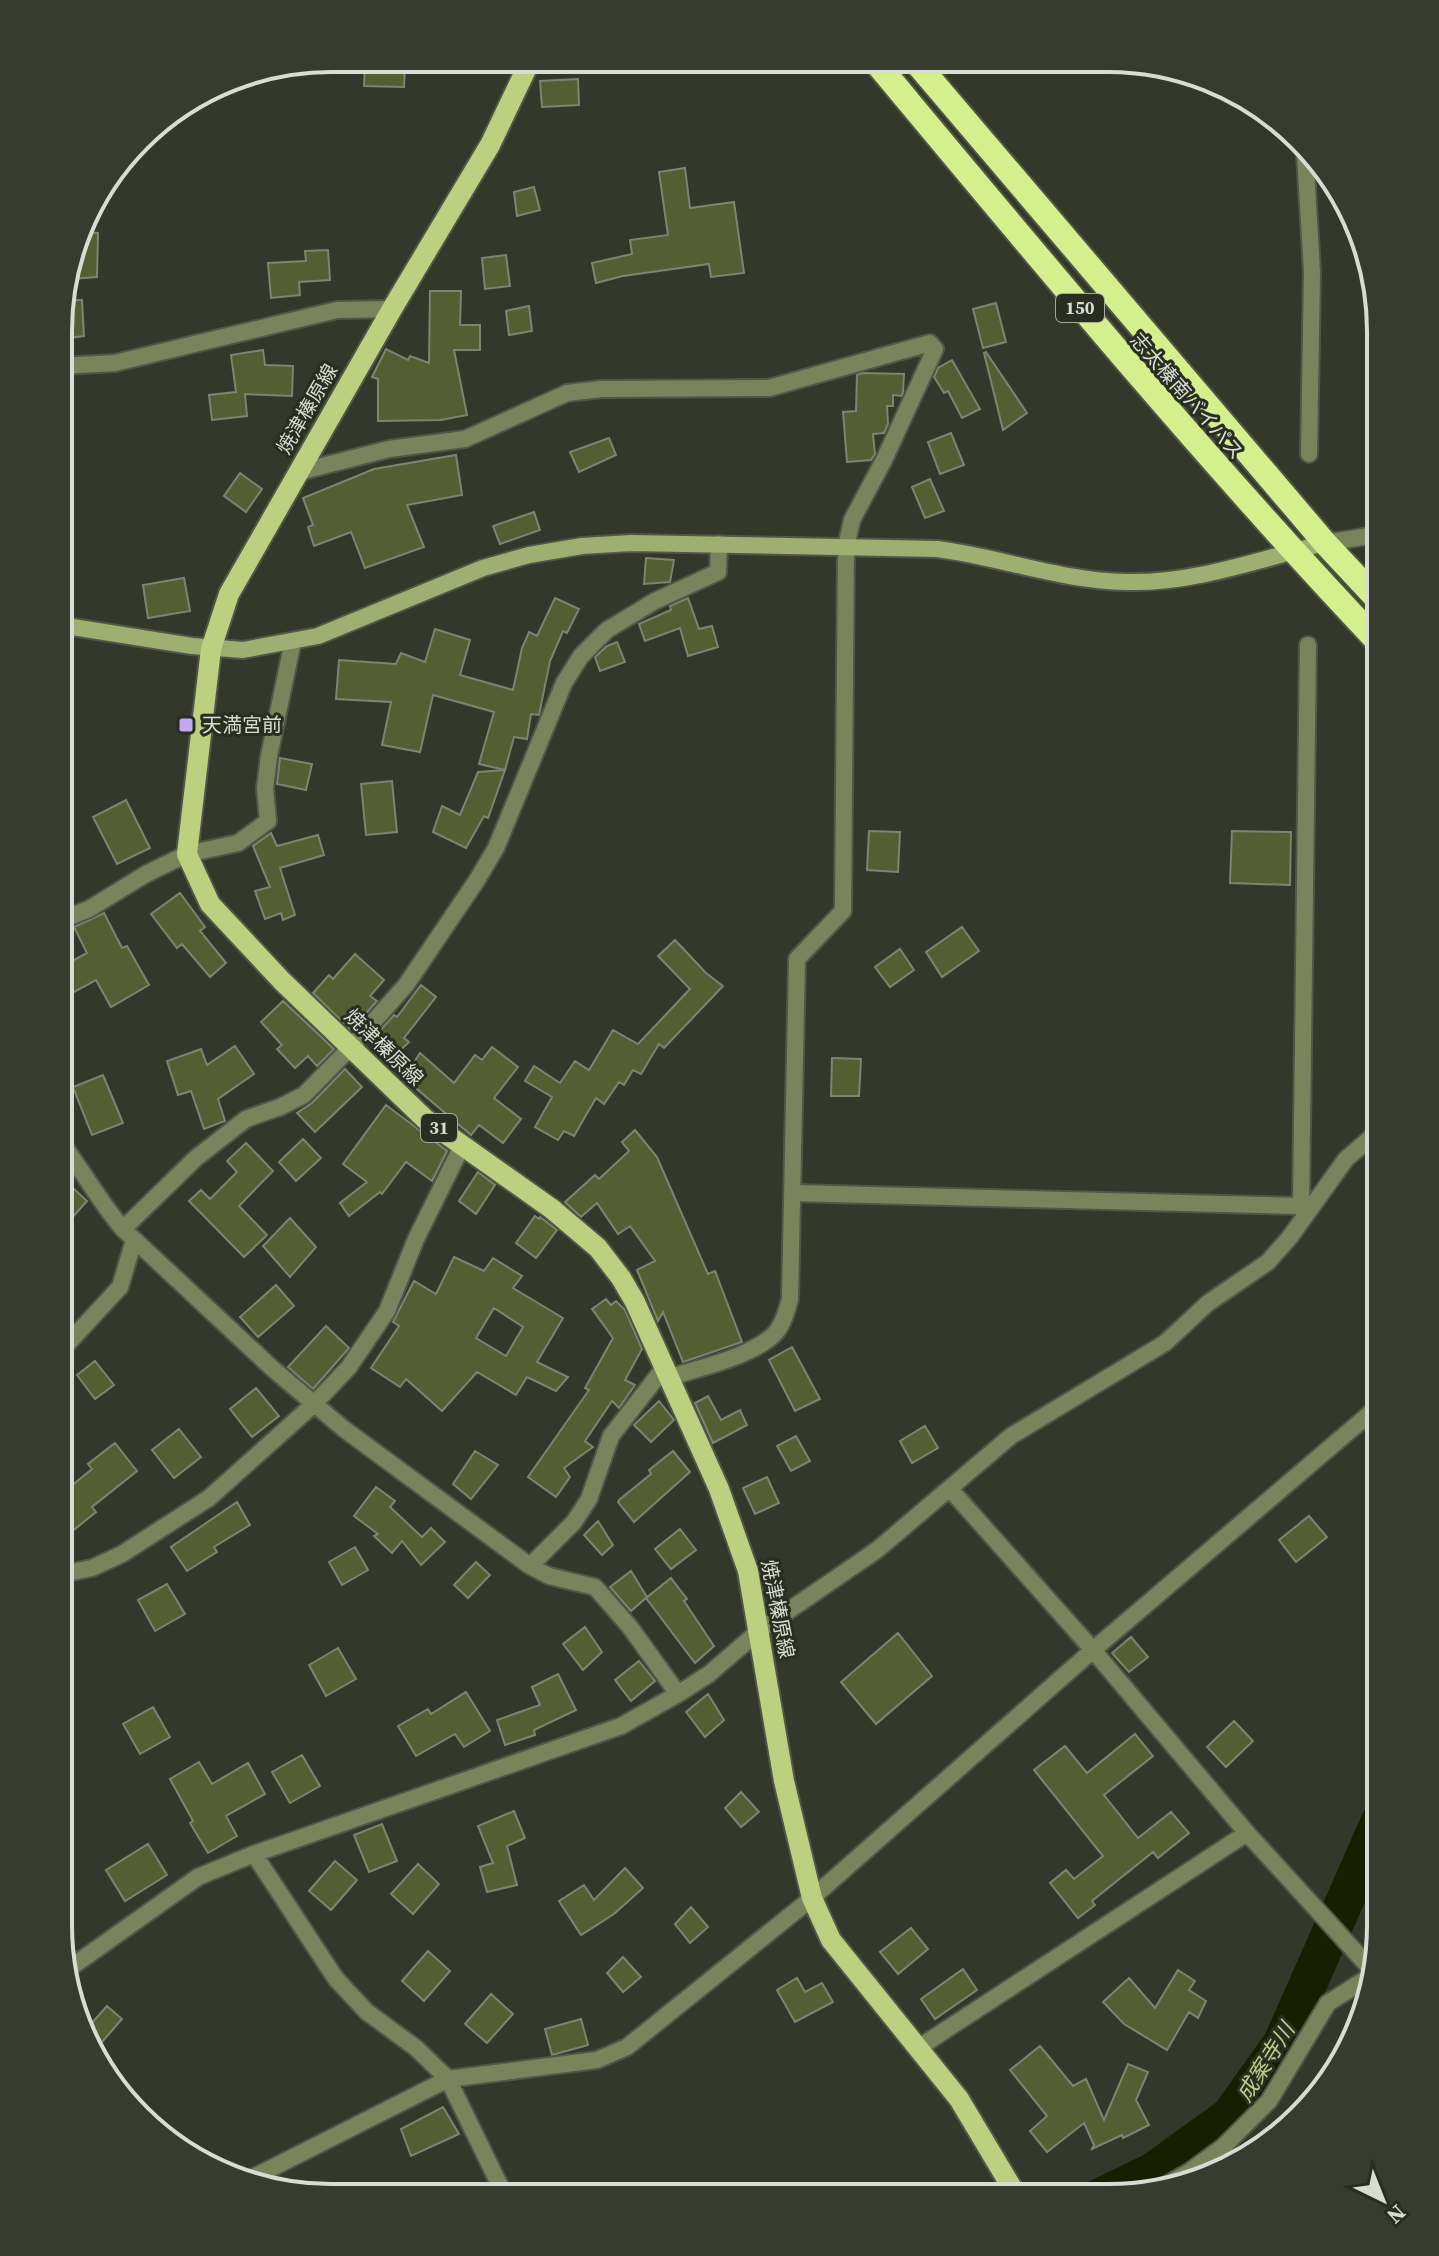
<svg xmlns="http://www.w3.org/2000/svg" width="1439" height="2256" font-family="'Source Serif 4','Noto Sans JP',serif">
<rect width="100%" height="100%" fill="#34382a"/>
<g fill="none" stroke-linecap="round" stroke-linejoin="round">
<path stroke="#181f00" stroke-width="38" d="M1098 2198 1154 2171 1230 2116 1282 2043 1380 1821"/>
</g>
<path fill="#535e33" stroke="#7e8372" stroke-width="2" fill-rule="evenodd" d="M365 63 405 64 404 87 364 86Z
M578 79 579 105 542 107 540 81Z
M685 168 690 208 734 202 744 273 711 277 709 264 623 276 596 283 592 263 632 254 630 240 668 235 659 172Z
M534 187 540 210 517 216 514 192Z
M80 232 98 233 97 277 73 279 74 250Z
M328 250 330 280 299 282 300 295 271 298 268 263 306 261 305 251Z
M506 255 510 286 485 289 482 258Z
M430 291H461L460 325H480V350H454L467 415 441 420 378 421V379L372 377 386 349 408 360 410 356 429 363Z
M60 300H82L84 336 60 339Z
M996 303 1006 342 983 348 973 309Z
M529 306 532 331 509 335 506 311Z
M263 350 265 365 293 366 292 396 245 394 247 416 212 420 209 395 236 392 231 355Z
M986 352 1027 413 1003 430 984 353Z
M952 360 980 409 962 418 948 391 944 393 934 377 938 368Z
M862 373 904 374 903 392 902 396 893 395V406H887L888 424 884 433 873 434 875 454 871 460 847 462 843 412 856 411 857 375Z
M951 433 964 465 940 474 928 442Z
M609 438 616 455 579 472 570 452Z
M456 455 462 495 407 505 424 547 365 568 351 532 314 546 308 527 313 525 303 498 374 469Z
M240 473 262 489 246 512 224 496Z
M930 479 944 511 925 518 912 487Z
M534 512 540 530 500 544 493 526Z
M646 558 674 560 670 582 644 584Z
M184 578 190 611 148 618 143 585Z
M555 598 579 609 567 633 563 631 550 661 539 715 531 714 527 739 514 737 505 770 479 764 494 712 433 695 420 752 382 745 391 702 336 699 339 660 396 664 401 653 425 662 435 629 470 640 460 675 513 690 522 648 529 632 537 636Z
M688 598 699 629 712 626 718 647 688 656 680 628 645 641 639 624 671 610 670 606Z
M617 642 625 662 600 671 595 657 607 646Z
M280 758 312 764 306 790 277 784Z
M505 770 488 818 484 816 466 848 433 832 442 806 460 815 478 772Z
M392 781 397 832 366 835 361 784Z
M126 800 150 848 117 864 93 817Z
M869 831 900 832 898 872 867 870Z
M1232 831 1291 832 1290 885 1230 883Z
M271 833 277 846 318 835 324 855 280 868 295 915 283 920 281 913 265 919 255 891 270 887 253 846Z
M180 893 205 927 200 931 226 963 210 977 182 944 177 948 151 914Z
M104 913 122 948 127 946 149 985 111 1007 96 980 59 1000V968L87 953 74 927Z
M962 927 979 951 942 977 926 952Z
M675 940 706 973 723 986 664 1048 659 1044 641 1074 633 1070 624 1085 619 1082 604 1104 596 1098 574 1136 564 1131 558 1140 535 1127 552 1097 525 1081 534 1066 560 1083 575 1061 589 1070 613 1030 638 1044 690 989 658 956Z
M900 949 914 970 890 987 875 967Z
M355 954 384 980 370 996 377 1001 351 1030 313 993 329 975 333 979Z
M421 985 436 997 404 1038 409 1042 391 1059 370 1042 394 1015 397 1017Z
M283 1001 334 1049 317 1066 308 1056 295 1068 277 1049 282 1045 261 1022Z
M235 1046 254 1074 218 1099 225 1121 204 1129 191 1091 178 1095 167 1061 201 1049 207 1065Z
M492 1047 518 1067 494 1098 521 1119 503 1143 479 1125 471 1135 404 1078 420 1053 454 1083 475 1055 482 1060Z
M832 1058 861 1059 859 1096H831Z
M345 1069 362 1087 315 1132 297 1113 312 1103Z
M103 1075 123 1123 92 1135 73 1087Z
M386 1105 447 1151 432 1181 406 1162 382 1194 380 1192 349 1216 340 1203 367 1182 343 1164Z
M635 1130 657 1157 708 1274 715 1271 742 1342 683 1362 663 1312 658 1321 637 1270 655 1261 630 1226 618 1234 597 1203 581 1217 565 1202 595 1175 599 1179 629 1151 622 1142Z
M303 1139 321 1158 296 1181 279 1162Z
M246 1143 273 1171 239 1206 267 1235 244 1257 189 1201 201 1190 210 1199 237 1172 227 1161Z
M478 1172 495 1185 476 1214 459 1201Z
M59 1175 87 1201 71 1219 59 1207Z
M535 1216 539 1219 540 1217 557 1230 536 1258 516 1243Z
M290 1218 316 1247 290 1277 263 1246Z
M454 1257 484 1271 493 1258 522 1276 513 1288 563 1318 537 1362 568 1377 556 1391 527 1377 516 1395 477 1372 442 1411 406 1379 400 1387 371 1368 399 1326 393 1322 414 1281 436 1294ZM494 1308 523 1327 506 1356 476 1338Z
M276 1285 294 1306 258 1337 240 1317Z
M606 1299 611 1305 616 1301 625 1310 642 1349 625 1380 635 1385 619 1408 612 1401 585 1441 593 1447 564 1468 570 1477 556 1497 528 1477 589 1390 585 1388 613 1338 592 1309Z
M326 1326 349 1348 313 1389 288 1367Z
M792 1347 820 1399 795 1411 769 1360Z
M95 1361 114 1385 95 1399 77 1375Z
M256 1388 279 1416 252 1437 230 1409Z
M708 1396 721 1420 740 1410 747 1425 713 1443 695 1403Z
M659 1401 674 1420 651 1442 634 1425Z
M925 1426 938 1448 912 1463 900 1441Z
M179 1429 201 1457 174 1478 152 1450Z
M796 1436 810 1461 791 1471 777 1446Z
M115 1443 137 1471 92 1507 96 1512 70 1533 59 1519V1496L92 1469 88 1464Z
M475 1451 498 1465 471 1499 453 1484Z
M673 1451 690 1472 634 1522 618 1502 619 1500 651 1474 649 1470Z
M767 1477 779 1503 755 1514 743 1488Z
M376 1487 395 1501 390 1507 422 1537 431 1528 445 1542 421 1565 402 1541 392 1553 374 1536 378 1534 354 1516Z
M237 1502 250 1525 214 1547 217 1552 187 1571 171 1547Z
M1309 1516 1327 1537 1296 1562 1279 1540Z
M598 1521 613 1545 602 1555 584 1535Z
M680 1529 696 1550 671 1569 655 1549Z
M355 1547 368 1570 342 1585 329 1562Z
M476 1562 490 1575 468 1598 454 1585Z
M631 1571 647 1597 631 1611 610 1587Z
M671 1578 687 1599 684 1601 714 1646 695 1663 646 1598Z
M167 1584 185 1614 155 1631 138 1600Z
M585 1627 602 1652 583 1670 563 1644Z
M898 1633 932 1676 876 1724 841 1682Z
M1131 1637 1148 1657 1129 1672 1112 1653Z
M338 1648 356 1679 326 1696 309 1665Z
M639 1661 655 1681 631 1701 615 1680Z
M558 1674 576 1710 534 1730 535 1735 505 1745 497 1720 540 1705 532 1687Z
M466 1692 490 1731 464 1747 455 1734 416 1756 398 1726 428 1709 431 1714Z
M708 1694 724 1720 705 1737 686 1712Z
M153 1707 170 1737 140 1754 123 1724Z
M1234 1721 1253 1741 1226 1767 1207 1747Z
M1135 1734 1153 1756 1104 1795 1138 1838 1171 1812 1189 1833 1158 1858 1153 1852 1092 1901 1095 1905 1078 1918 1050 1883 1066 1870 1074 1879 1103 1856 1034 1770 1065 1746 1087 1773Z
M302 1755 320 1786 290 1803 272 1772Z
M199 1762 212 1784 248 1763 265 1794 226 1816 237 1836 208 1853 190 1823 193 1821 170 1779Z
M741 1792 759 1812 741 1827 725 1808Z
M514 1811 525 1838 507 1846 517 1885 487 1892 480 1867 493 1863 478 1826Z
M382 1824 397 1861 369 1872 354 1835Z
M148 1844 167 1875 125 1901 106 1870Z
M335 1861 357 1880 331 1910 309 1891Z
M418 1864 439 1884 413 1914 391 1894Z
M625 1868 643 1888 614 1914 581 1935 559 1901 584 1885 594 1900Z
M691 1907 708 1927 690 1943 675 1924Z
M911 1928 928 1949 898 1974 880 1952Z
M428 1951 450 1971 424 2001 402 1981Z
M623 1957 641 1977 623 1992 607 1973Z
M963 1969 977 1990 935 2019 921 1999Z
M1178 1970 1195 1981 1189 1990 1206 2001 1198 2018 1189 2012 1167 2050 1124 2024 1103 2002 1129 1978 1155 2008Z
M797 1978 805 1992 822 1983 833 2002 795 2022 777 1990Z
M491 1994 513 2014 487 2043 465 2024Z
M107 2006 122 2019 95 2050 82 2034Z
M581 2019 588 2045 552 2055 545 2029Z
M1040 2046 1073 2086 1086 2079 1104 2120 1128 2064 1148 2072 1136 2100 1149 2125 1123 2138 1122 2135 1092 2149 1094 2145 1084 2123 1047 2152 1030 2131 1047 2116 1010 2070Z
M443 2107 459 2134 411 2156 401 2129Z"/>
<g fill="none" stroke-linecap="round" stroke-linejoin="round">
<defs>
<path id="street" d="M1305 154 1312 272 1309 454
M60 366 115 363 337 310 392 309
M299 472 389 449 465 439 567 393 601 389 769 388 930 343 935 349 884 460 852 520 846 547 843 911 797 959 790 1299C786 1313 782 1329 770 1338 743 1359 701 1367 668 1378
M1325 543 1381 534
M1308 645 1301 1206H1311
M59 921 89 909 146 874 187 854 238 843 268 821 265 788 269 756 293 641
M59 1140C82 1169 99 1201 123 1229L273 1369 344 1429 530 1566 549 1576 595 1587 630 1627 678 1694
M793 1193 1301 1206
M123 1229 196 1158 246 1119 280 1107 304 1095 350 1048 406 985 477 880 496 848 564 683 581 656 607 630 655 601 718 572 719 544
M59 1353 120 1287 134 1240
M950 1489 1093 1650 1247 1833 1371 1969
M530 1566 574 1522 589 1499 611 1436 664 1368
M58 1575 92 1568 122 1554 209 1498 314 1404 349 1367 387 1311 416 1239 463 1144
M254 1854 336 1979 367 2012 416 2048 448 2079 505 2196
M67 1970 198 1877 254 1854 621 1726 678 1694 709 1674 759 1631 877 1550 1011 1436 1165 1343 1208 1303 1268 1262 1290 1237 1346 1159 1381 1129
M918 2048 1247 1833
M252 2178 448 2079 597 2060 627 2047 812 1898 1093 1650 1381 1404
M1163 2187 1189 2172 1223 2147 1269 2101 1328 2003 1369 1977"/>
<path id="secondary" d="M60 625 192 646 243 650 318 636 483 568 529 555 582 546 631 543 937 549C1000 557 1062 581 1126 582 1193 584 1261 559 1325 543"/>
<path id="primary" d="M531 59 490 145 392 309 229 594 211 649 187 854 210 904 282 981 425 1119 552 1209 598 1248 621 1278 635 1302 719 1489 748 1571 784 1781 812 1898 831 1940 959 2099 1018 2198"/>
<path id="highway" d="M874 60C1039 258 1203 457 1381 645
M914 60 1325 543 1381 603"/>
</defs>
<use href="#street" stroke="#525648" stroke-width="20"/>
<use href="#secondary" stroke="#525648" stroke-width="20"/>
<use href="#primary" stroke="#525648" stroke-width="24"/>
<use href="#highway" stroke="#525648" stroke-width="28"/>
<use href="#street" stroke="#79845d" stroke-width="16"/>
<use href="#secondary" stroke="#9faf71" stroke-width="16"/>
<use href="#primary" stroke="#bcd080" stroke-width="20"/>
<use href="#highway" stroke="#d6ef8d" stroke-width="24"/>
</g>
<rect fill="#c3a7f2" stroke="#2a2e20" stroke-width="3" x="178" y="717" width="16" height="16" rx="4"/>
<g text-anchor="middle" stroke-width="6" stroke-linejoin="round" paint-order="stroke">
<g fill="#2a2e20" stroke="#a4a89d" stroke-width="2">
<rect x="1056" y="294" width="48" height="28" rx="6"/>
<rect x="421" y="1114" width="36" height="28" rx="6"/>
</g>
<g font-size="18" font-weight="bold" fill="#d9dcd3">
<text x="1080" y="314">150</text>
<text x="439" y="1134">31</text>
</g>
<g font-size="20" fill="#d9dcd3" stroke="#2a2e20">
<text transform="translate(1187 396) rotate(49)" y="7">志太榛南バイパス</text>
<text transform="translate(307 409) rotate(-60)" y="7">焼津榛原線</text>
<text transform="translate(384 1047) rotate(44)" y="7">焼津榛原線</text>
<text transform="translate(778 1609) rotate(79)" y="7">焼津榛原線</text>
</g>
<g font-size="20" fill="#d9dcd3" stroke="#2a2e20" text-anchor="start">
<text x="202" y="732">天満宮前</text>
</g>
<g font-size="22" font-style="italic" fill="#bbcd86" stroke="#2a2e20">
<text transform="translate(1265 2062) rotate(-58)" y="8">成案寺川</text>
</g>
</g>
<path d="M0 0H1439V2256H0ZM331 72H1108A259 259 0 0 1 1367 331V1925A259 259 0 0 1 1108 2184H331A259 259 0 0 1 72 1925V331A259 259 0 0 1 331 72Z" fill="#383c2e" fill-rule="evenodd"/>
<path fill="none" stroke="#d9dcd3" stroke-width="4" d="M331 72H1108A259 259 0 0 1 1367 331V1925A259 259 0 0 1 1108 2184H331A259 259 0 0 1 72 1925V331A259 259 0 0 1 331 72Z"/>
<g transform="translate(1383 2200) rotate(137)" stroke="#2a2e20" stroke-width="6" paint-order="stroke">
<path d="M0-6L14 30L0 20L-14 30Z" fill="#d9dcd3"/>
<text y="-12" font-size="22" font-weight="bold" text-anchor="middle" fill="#d9dcd3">N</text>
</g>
</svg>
